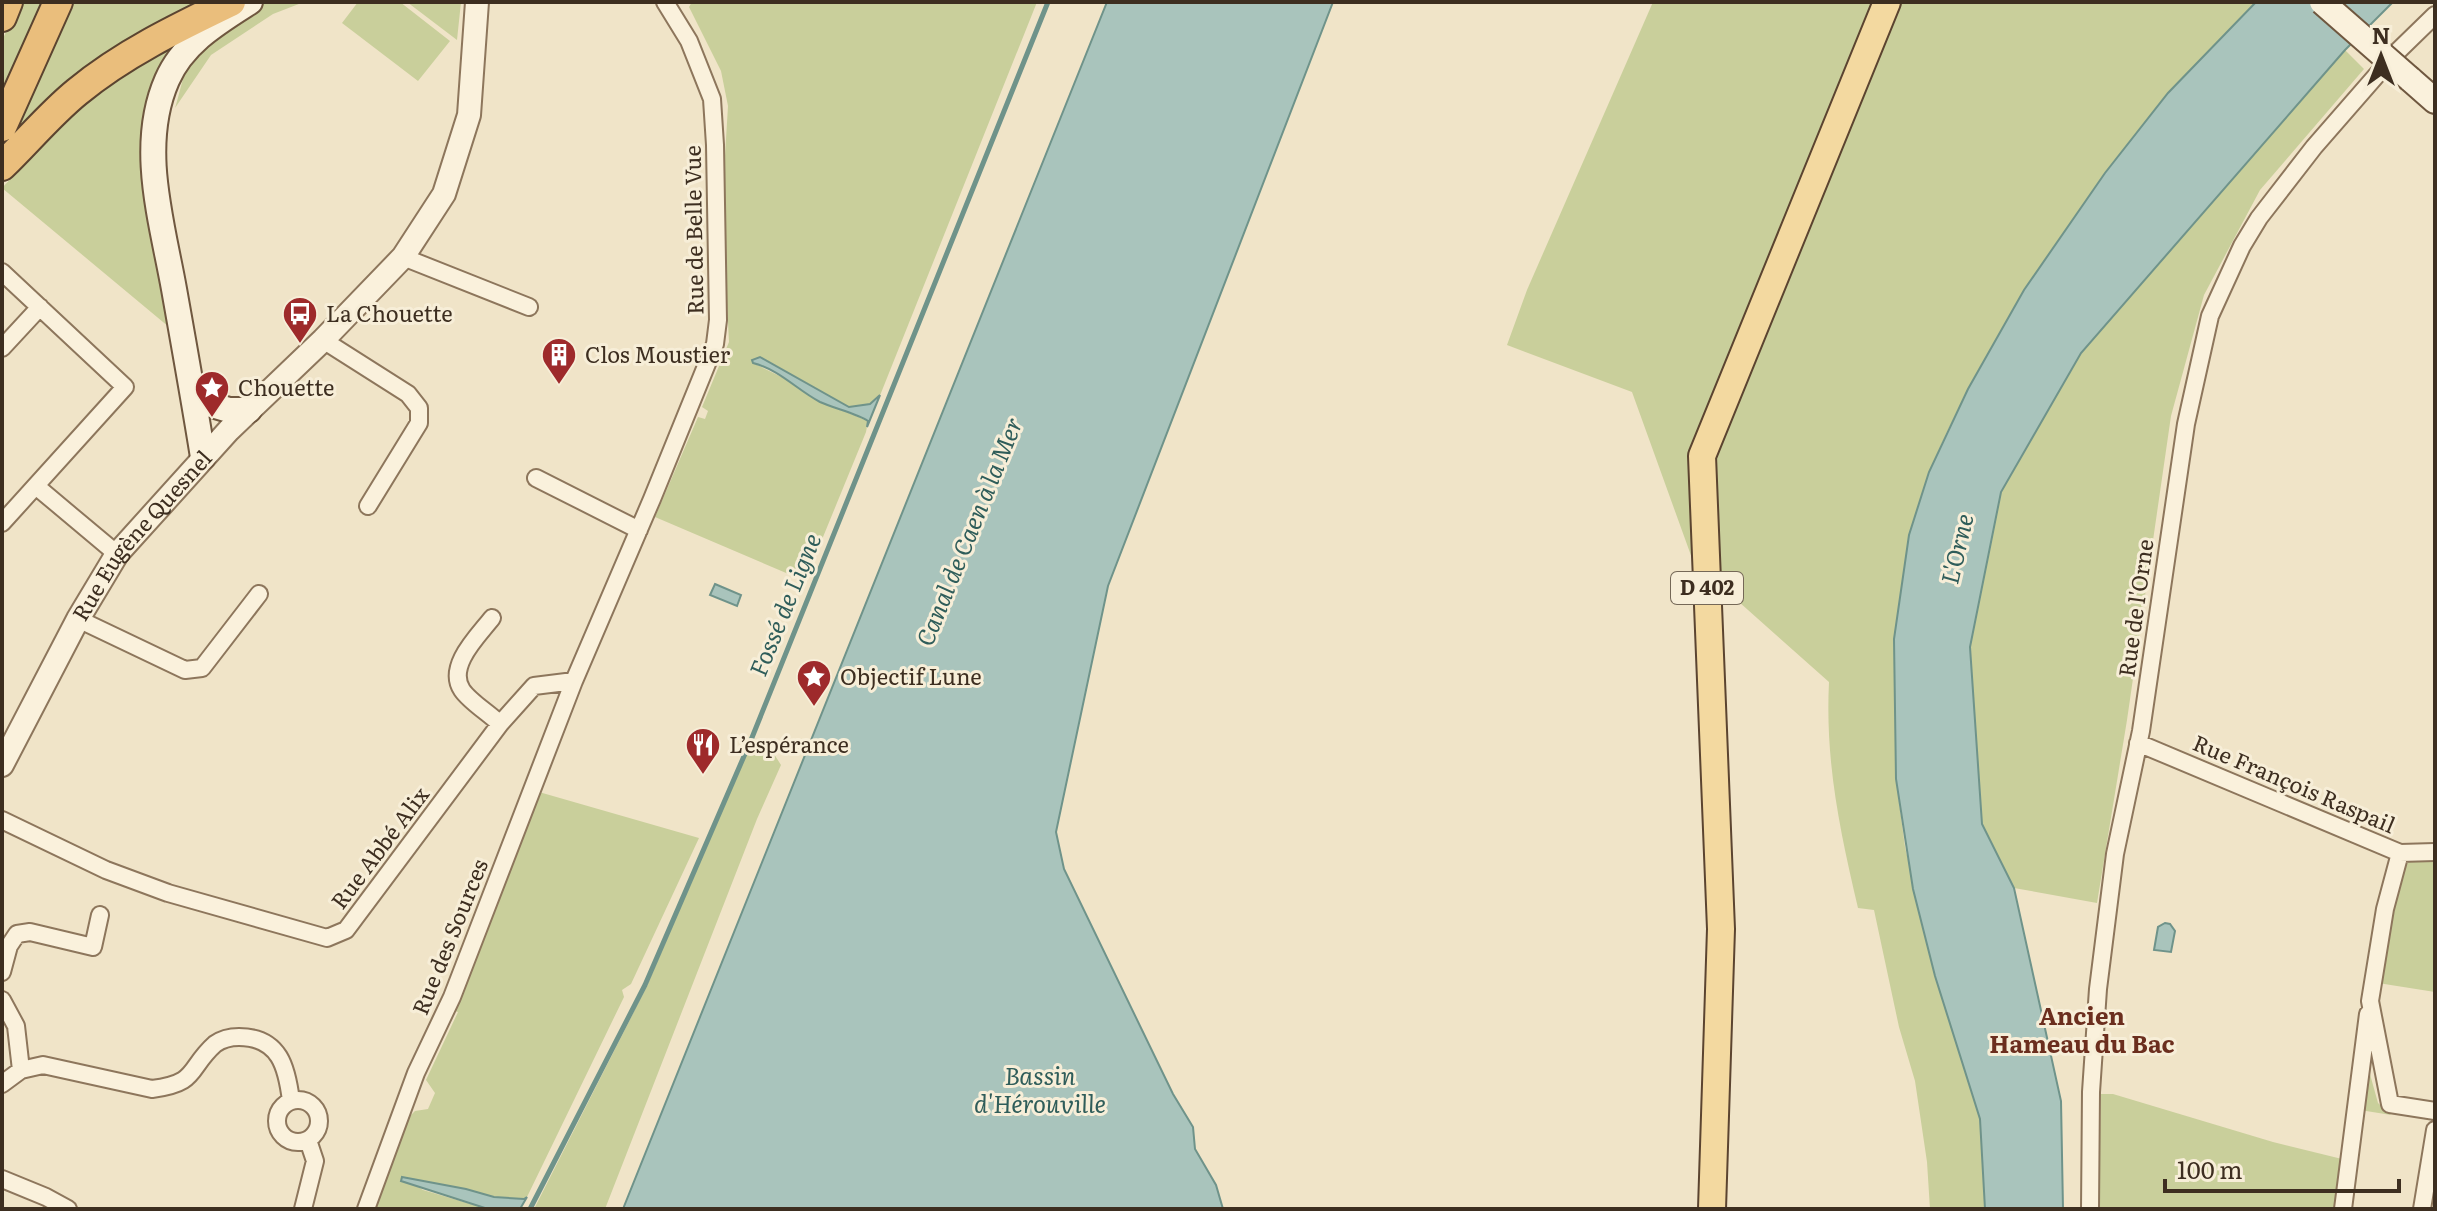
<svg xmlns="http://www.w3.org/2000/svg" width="2437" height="1211" font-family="Literata,serif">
<rect width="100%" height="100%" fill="#f0e4c8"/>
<path fill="#c9cf9b" d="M19 2H46L2 104V41Z
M73 2H209L11 139Z
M268 2H304L273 14 211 55 175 108C179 96 181 83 186 71 202 38 237 19 268 2Z
M358 2H400L450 41 418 81 342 23Z
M407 2H461L457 40Z
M692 2H1037L879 398 869 404 849 407 761 357 753 363 794 383 815 399 868 421 866 432 805 581 655 517 698 417 705 419 708 411 702 407 729 342 722 205 728 106 721 71 689 7Z
M1653 2H2256L2168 93 2105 173 2024 290 1968 389 1946 434 1929 472 1909 535 1894 639 1896 779 1905 847 1935 976 1980 1119 1985 1209H1930L1927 1162 1915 1081 1899 1027 1874 910 1858 908C1840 831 1825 762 1829 682L1693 561 1632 392 1507 345 1527 290Z
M179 44 148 104 175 332 2 188 72 112 157 49Z
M2345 50 2364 69 2260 190 2204 295 2171 416 2127 720 2097 903 2014 888 1982 824 1970 647 2001 492 2081 353Z
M751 740 767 743 781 765 757 819 605 1209H534L647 986Z
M539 792 699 838 631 984 622 990 624 997 527 1197 524 1199 494 1197 466 1189 402 1177 423 1190 488 1209H376L409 1117 415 1111 428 1109 435 1093 426 1080 458 1012 454 1011Z
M2410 861H2435V992L2378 983C2383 955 2388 879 2410 861Z
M2368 1067 2378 1103 2391 1115 2360 1110Z
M2101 1094H2113L2273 1142 2342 1159 2337 1209H2098Z"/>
<path fill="#a9c4bc" stroke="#6f938a" stroke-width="2" d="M1107 2H1333L1108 586 1056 832 1064 869 1173 1094 1193 1127 1195 1149 1216 1185 1223 1209H623Z
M2256 2H2393L2345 50 2081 353 2001 492 1970 647 1982 824 2014 888 2061 1101 2063 1209H1985L1980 1119 1935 976 1913 889 1896 779 1894 639 1909 535 1929 472 1968 389 2024 290 2105 173 2168 93Z
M760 357 849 407 870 404 880 395 867 427 868 421C858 414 833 408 820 402 797 390 780 370 753 363L752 360Z
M715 584 741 595 737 606 710 595Z
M2165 923 2170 924 2175 931 2171 952 2154 950 2158 927Z
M402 1177 466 1189 494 1197 524 1199 527 1197 520 1209H488L401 1181Z"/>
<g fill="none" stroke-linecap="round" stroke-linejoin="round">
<path stroke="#6f938a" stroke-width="5" d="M530 1209 645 985 751 740 1048 2"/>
<defs>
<path id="minor" d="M2398 51 2435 15
M403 257 529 307
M2 272 125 387 2 523
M323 340 408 394 419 408V423L368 506
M2 348 40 307
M536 478 639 530
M37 487 117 554
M492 618C479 635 446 666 462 690 470 702 489 713 500 724
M78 619 185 670 202 668 259 594
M2138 743 2400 853 2435 852
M2 820 106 870 168 893 327 938 346 930 500 724 534 686 574 681
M2400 853 2385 909 2370 1001 2390 1104 2435 1111
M2 972 9 946 17 934 30 932 93 947 100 915
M2 1000 16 1026 21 1070
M2 1084 21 1070 43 1065 152 1089C199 1083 187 1069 215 1044 222 1039 231 1037 239 1037 280 1037 287 1068 291 1101
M277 1121a21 21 0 1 1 42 0a21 21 0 1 1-42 0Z
M2 1179 46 1197 68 1209
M303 1209 315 1161 308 1140
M366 1209 416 1073 452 997 574 681 652 499 715 344 718 320 715 145 712 99 689 41 665 2
M2090 1209 2091 1092 2098 989 2115 854 2141 731 2186 424 2210 316 2242 246 2259 218 2314 147 2382 69
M2343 1209 2368 1014
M2422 1209 2435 1130"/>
<g id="tertiary">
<path id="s1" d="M2 765 78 619 117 554 229 430 323 340 403 257 444 194 469 115 477 2"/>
</g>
<path id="secondary" d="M2410 79 2435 101
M195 400 229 410H249
M203 457C194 401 184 345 174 289 162 222 138 146 167 80 183 43 217 23 250 2"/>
<path id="primary" d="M1712 1209 1721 929 1702 456 1887 2"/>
<path id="trunk" d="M2 17 8 2
M2 127 58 2
M2 166C27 142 50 114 77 92 123 54 177 28 231 2"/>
</defs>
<use href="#minor" stroke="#8d765c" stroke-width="20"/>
<use href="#tertiary" stroke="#8d765c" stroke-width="26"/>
<use href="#secondary" stroke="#6f573f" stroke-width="28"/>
<use href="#primary" stroke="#5b4430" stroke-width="30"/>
<use href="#trunk" stroke="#5b4430" stroke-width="32"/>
<use href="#minor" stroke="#faf1dc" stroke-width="16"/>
<use href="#tertiary" stroke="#faf1dc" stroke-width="22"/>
<use href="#secondary" stroke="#faf1dc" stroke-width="24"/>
<use href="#primary" stroke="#f3d9a0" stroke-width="26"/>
<use href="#trunk" stroke="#eabe7c" stroke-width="28"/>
<defs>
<path id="secondary-bridge" d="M2322 2 2410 79"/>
</defs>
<use href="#secondary-bridge" stroke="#6f573f" stroke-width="28" stroke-linecap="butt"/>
<use href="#secondary-bridge" stroke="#faf1dc" stroke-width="24"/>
</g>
<defs>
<symbol id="bus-pin" viewBox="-11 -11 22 30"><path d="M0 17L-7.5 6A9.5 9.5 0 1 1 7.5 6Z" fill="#9e2a2b" stroke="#f7eed8"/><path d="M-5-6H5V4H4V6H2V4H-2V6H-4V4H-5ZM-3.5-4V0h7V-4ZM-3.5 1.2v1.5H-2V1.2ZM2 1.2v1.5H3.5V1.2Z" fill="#fff"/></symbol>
<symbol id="building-pin" viewBox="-11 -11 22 30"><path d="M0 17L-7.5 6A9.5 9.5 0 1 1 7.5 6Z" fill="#9e2a2b" stroke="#f7eed8"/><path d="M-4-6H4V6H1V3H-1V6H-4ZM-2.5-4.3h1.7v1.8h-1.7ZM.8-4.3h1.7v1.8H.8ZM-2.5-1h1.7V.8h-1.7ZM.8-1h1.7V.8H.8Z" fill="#fff"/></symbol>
<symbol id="sight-pin" viewBox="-11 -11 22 30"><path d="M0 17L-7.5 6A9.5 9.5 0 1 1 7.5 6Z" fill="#9e2a2b" stroke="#f7eed8"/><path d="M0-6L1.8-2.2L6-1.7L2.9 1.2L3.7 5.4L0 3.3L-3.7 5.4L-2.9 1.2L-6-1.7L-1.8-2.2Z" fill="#fff"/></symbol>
<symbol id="restaurant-pin" viewBox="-11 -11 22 30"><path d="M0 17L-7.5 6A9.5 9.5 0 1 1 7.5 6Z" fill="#9e2a2b" stroke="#f7eed8"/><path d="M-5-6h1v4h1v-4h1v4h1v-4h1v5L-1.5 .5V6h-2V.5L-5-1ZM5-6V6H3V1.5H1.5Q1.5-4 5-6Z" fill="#fff"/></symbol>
</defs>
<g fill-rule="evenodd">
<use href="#bus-pin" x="280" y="294" width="40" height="54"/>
<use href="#building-pin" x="539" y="335" width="40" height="54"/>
<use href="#sight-pin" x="192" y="368" width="40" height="54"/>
<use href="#sight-pin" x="794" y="657" width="40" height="54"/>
<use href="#restaurant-pin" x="683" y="725" width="40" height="54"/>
</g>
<g text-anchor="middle" stroke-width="6" stroke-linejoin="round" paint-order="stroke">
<rect fill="#f7eed8" stroke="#756857" stroke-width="2" x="1671" y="572" width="72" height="32" rx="6"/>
<g font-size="20" font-weight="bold" fill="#3d2e20">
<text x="1707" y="595">D 402</text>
</g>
<g font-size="22" fill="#3d2e20" stroke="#f7eed8">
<text transform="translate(694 230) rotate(-91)" y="8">Rue de Belle Vue</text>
<text dy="8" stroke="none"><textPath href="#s1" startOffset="270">Rue Eugène Quesnel</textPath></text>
<text transform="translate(2136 608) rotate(-82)" y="8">Rue de l'Orne</text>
<text transform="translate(2294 784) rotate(23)" y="8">Rue François Raspail</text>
<text transform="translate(380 848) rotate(-53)" y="8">Rue Abbé Alix</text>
<text transform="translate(450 937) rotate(-68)" y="8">Rue des Sources</text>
</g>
<g font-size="22" fill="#3d2e20" stroke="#f7eed8" text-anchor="start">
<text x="326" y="322">La Chouette</text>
<text x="585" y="363">Clos Moustier</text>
<text x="238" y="396">Chouette</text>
<text x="840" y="685">Objectif Lune</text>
<text x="729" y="753">L’espérance</text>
</g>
<g font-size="24" font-style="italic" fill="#2f5d5a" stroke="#f7eed8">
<text transform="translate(970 532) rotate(-68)" y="8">Canal de Caen à la Mer</text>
<text transform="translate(1958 549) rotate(-77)" y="8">L'Orne</text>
<text transform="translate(786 605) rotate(-68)" y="8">Fossé de Ligne</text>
<text x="1040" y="1085">Bassin<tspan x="1040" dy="28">d'Hérouville</tspan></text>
</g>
<g font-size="24" font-weight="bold" fill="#6b2e1e" stroke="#f7eed8">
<text x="2082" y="1025">Ancien<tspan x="2082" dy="28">Hameau du Bac</tspan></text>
</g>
</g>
<rect width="2437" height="1211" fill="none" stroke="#3d2e20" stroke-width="8"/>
<g transform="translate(2381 56)" stroke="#f7eed8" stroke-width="6" paint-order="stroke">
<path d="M0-6L14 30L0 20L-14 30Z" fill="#3d2e20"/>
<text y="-12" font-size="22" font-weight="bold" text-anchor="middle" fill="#3d2e20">N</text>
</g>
<path d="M2165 1179v12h234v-12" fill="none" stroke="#3d2e20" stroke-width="4"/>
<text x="2177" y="1179" font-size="24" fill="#3d2e20" stroke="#f7eed8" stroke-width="6" paint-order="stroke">100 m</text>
</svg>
